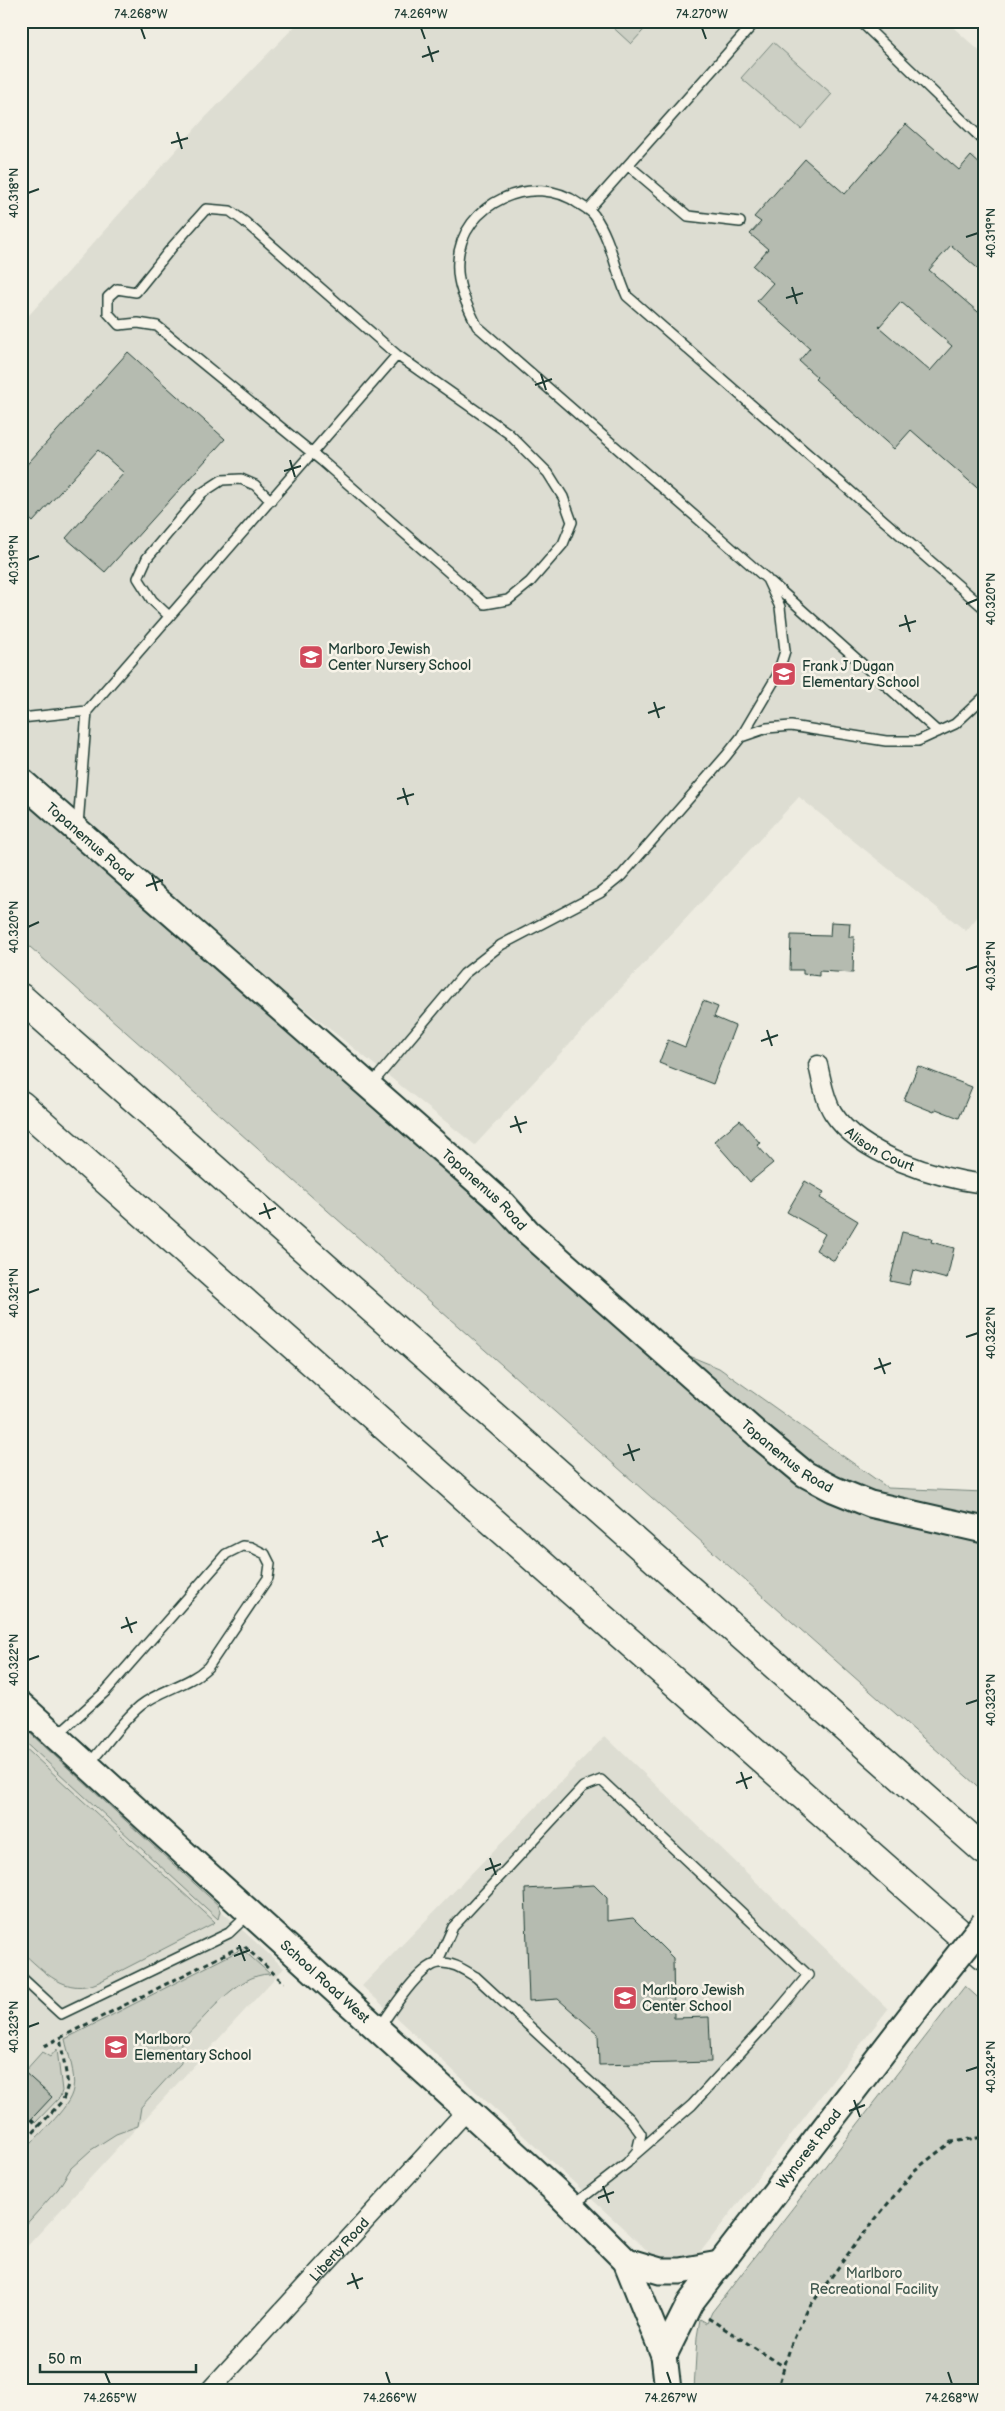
<svg xmlns="http://www.w3.org/2000/svg" width="1005" height="2411" font-family="'Balsamiq Sans',sans-serif">
<rect width="100%" height="100%" fill="#eeece1"/>
<filter id="ink" filterUnits="userSpaceOnUse"><feTurbulence type="fractalNoise" baseFrequency=".02" numOctaves="2"/><feDisplacementMap in="SourceGraphic" scale="10" xChannelSelector="R" yChannelSelector="G"/><feConvolveMatrix kernelMatrix="1 2 1 2 8 2 1 2 1" color-interpolation-filters="sRGB"/></filter>
<g filter="url(#ink)">
<path fill="#ddddd2" d="M300 21H946L984 55V909L966 931 799 797 475 1145 291 998 21 761V324L203 120Z
M21 1728 284 1968 21 2253Z
M605 1736 888 2009 702 2250 694 2257 662 2261 651 2254 362 1986Z"/>
<path fill="#cccfc4" stroke="#76867c" d="M606 21H652L631 44Z
M773 42 832 94 801 129 741 78Z
M21 797 623 1329 719 1368 888 1488 984 1492V1792L21 939Z
M21 1725 218 1905 220 1911 218 1919 21 1738Z
M21 1744 215 1922 214 1923 99 1982C66 1997 44 1972 21 1951Z
M242 1949 270 1974C235 1974 207 2018 181 2040V2063L141 2107 138 2126 116 2134 91 2150 71 2168 58 2189 21 2230V2153C35 2138 70 2109 73 2089 76 2074 68 2054 65 2039Z
M965 1986 984 2003V2390H694L697 2337 700 2319 707 2323 712 2312Z
M57 2049 62 2091 60 2097 36 2122 32 2118 51 2097 24 2072 42 2052 50 2057Z"/>
<path fill="#b5bbb0" stroke="#1f3d34" fill-rule="evenodd" d="M906 124 959 170 971 156 984 168V274L951 245 929 270 984 317V494L911 430 894 449 815 379 817 377 799 361 810 348 757 301 773 283 753 266 768 249 750 234 761 222 754 217 805 159 845 194ZM901 302 952 346 930 371 879 327Z
M128 352 225 439 105 572 66 538 124 473 98 450 33 522 21 511V471Z
M831 922 850 923 849 937H854L853 973 819 971V976L803 974V970H790L791 935 830 936Z
M703 1001 718 1007 714 1017 735 1026 713 1084 659 1063 668 1040 685 1047Z
M918 1066 972 1087 959 1118 936 1109 934 1112 904 1100Z
M740 1120 760 1143 757 1145 773 1163 750 1182 714 1141Z
M805 1181 824 1192 820 1198 858 1221 834 1261 816 1250 825 1234 787 1212Z
M902 1232 932 1239 931 1242 954 1248 947 1279 913 1270 909 1285 890 1281Z
M594 1885 607 1898V1921L633 1918 673 1958 674 2018 709 2017 711 2062 599 2065 598 2034 558 1999 529 2001 525 1889Z
M21 2069 52 2097 21 2130Z"/>
<g fill="none" stroke-linecap="round" stroke-linejoin="round">
<defs>
<path id="lane" d="M860 21 984 141
M628 165 688 216 740 222
M206 209 230 211 245 222 397 355 508 433 548 473 563 497 572 522 563 544 530 582 508 600 485 604 322 461 157 326 138 323 119 325 108 313V297L117 289 136 292 173 246Z
M588 210 756 21
M771 582 938 732
M169 616 152 600 138 578 147 558 202 493 222 480 241 479 255 485 271 501
M21 718 87 711
M741 737 767 728 791 726 886 741H918L955 724 984 697
M78 825 87 711 397 355
M370 1086 464 974 501 945 600 893 621 876 726 756 741 737 777 676 785 651 780 607 767 579 477 326C467 305 456 285 458 261 461 203 534 171 579 204 584 207 591 211 594 215 611 239 615 270 627 296L984 608
M56 1736 105 1692 226 1554 242 1546 251 1547 265 1554 270 1564 268 1578 208 1667C188 1686 161 1689 140 1706 121 1722 105 1746 88 1765
M437 1963 453 1927 583 1787 601 1780 808 1975 772 2018 692 2105 632 2157
M21 1977 61 2014 229 1933 248 1915
M379 2028C391 2012 420 1964 440 1963 453 1962 464 1970 476 1977L630 2119 641 2134 637 2151 627 2163 573 2205"/>
<g id="street">
<path id="s1" d="M818 1065C822 1081 824 1099 833 1113 860 1155 937 1178 984 1184"/>
<path id="s2" d="M210 2390 468 2109"/>
</g>
<g id="secondary">
<path id="s3" d="M21 781 458 1164 503 1204 527 1231 758 1435 805 1474 833 1489 870 1504 984 1530"/>
<path id="s4" d="M21 1705 556 2191 626 2261 664 2355"/>
<path d="M626 2261 660 2271H680L719 2264"/>
<path id="s5" d="M668 2390 664 2355 690 2303 926 1996"/>
</g>
<path id="highway" d="M21 998 984 1850
M21 1105 984 1955"/>
</defs>
<use href="#lane" stroke="#1f3d34" stroke-width="12"/>
<use href="#street" stroke="#1f3d34" stroke-width="21"/>
<use href="#secondary" stroke="#1f3d34" stroke-width="29"/>
<use href="#highway" stroke="#1f3d34" stroke-width="31"/>
<path stroke="#1f3d34" stroke-width="3" stroke-dasharray="5 4" stroke-linecap="butt" d="M44 2046 243 1945 284 1983
M31 2119 39 2127
M21 2146 63 2100 68 2085 60 2038
M708 2318 783 2366
M777 2390 791 2345 808 2309 856 2243 915 2170 951 2142 984 2137"/>
<use href="#lane" stroke="#f7f3e8" stroke-width="9"/>
<use href="#street" stroke="#f7f3e8" stroke-width="18"/>
<use href="#secondary" stroke="#f7f3e8" stroke-width="25"/>
<use href="#highway" stroke="#f7f3e8" stroke-width="28"/>
<defs>
<path id="secondary-bridge" d="M926 1996 984 1923"/>
</defs>
<use href="#secondary-bridge" stroke="#1f3d34" stroke-width="29" stroke-linecap="butt"/>
<use href="#secondary-bridge" stroke="#f7f3e8" stroke-width="25"/>
</g>
</g>
<path fill="none" stroke="#1f3d34" stroke-width="2" d="M141 28 145 39M421 28 425 39M702 28 706 39M428 46 433 62M422 57 439 51M177 132 182 149M171 143 188 138M28 193 39 189M966 237 978 233M792 287 797 304M786 298 803 293M541 374 546 390M535 385 552 379M290 460 295 477M284 471 301 466M28 560 39 556M966 604 978 599M905 615 910 632M899 626 916 621M654 702 659 718M648 713 665 707M403 788 408 805M397 799 414 794M152 875 157 891M146 886 163 880M28 927 39 922M966 970 978 966M767 1030 772 1046M761 1041 778 1035M515 1116 521 1133M510 1127 527 1122M264 1203 270 1219M259 1214 276 1208M28 1293 39 1289M966 1337 978 1333M879 1358 885 1374M874 1369 891 1363M628 1444 634 1461M623 1455 640 1449M377 1531 383 1547M372 1542 388 1536M126 1617 132 1633M121 1628 137 1622M28 1660 39 1656M966 1704 978 1700M741 1772 747 1789M736 1783 752 1777M490 1858 496 1875M485 1870 501 1864M239 1945 245 1961M234 1956 250 1950M28 2027 39 2023M966 2071 978 2067M854 2100 860 2117M849 2111 865 2105M603 2186 609 2203M598 2198 614 2192M352 2273 358 2289M347 2284 363 2278M105 2372 110 2384M386 2372 390 2384M667 2372 671 2384M948 2372 952 2384"/>
<defs>
<symbol id="school-square" viewBox="-11 -11 22 22"><rect x="-9" y="-9" width="18" height="18" rx="4" fill="#d1495b" stroke="#f7f3e8"/><path d="M0-5L7-2L0 1L-7-2ZM-4 1L0 2.5L4 1V4Q0 6-4 4Z" fill="#fff"/></symbol>
</defs>
<g fill-rule="evenodd">
<use href="#school-square" x="297" y="643" width="28" height="28"/>
<use href="#school-square" x="770" y="660" width="28" height="28"/>
<use href="#school-square" x="611" y="1984" width="28" height="28"/>
<use href="#school-square" x="102" y="2033" width="28" height="28"/>
</g>
<g text-anchor="middle" stroke-width="5" stroke-linejoin="round" paint-order="stroke">
<g font-size="14" fill="#1f3d34" stroke="#f7f3e8" text-anchor="start">
<text x="328" y="654">Marlboro Jewish<tspan x="328" dy="16">Center Nursery School</tspan></text>
<text x="802" y="671">Frank J Dugan<tspan x="802" dy="16">Elementary School</tspan></text>
<text x="642" y="1995">Marlboro Jewish<tspan x="642" dy="16">Center School</tspan></text>
<text x="134" y="2044">Marlboro<tspan x="134" dy="16">Elementary School</tspan></text>
</g>
<g font-size="14" fill="#1f3d34" stroke="#f7f3e8">
<text dy="5" stroke="none"><textPath href="#s3" startOffset="92">Topanemus Road</textPath></text>
<text dy="5" stroke="none"><textPath href="#s1" startOffset="111">Alison Court</textPath></text>
<text dy="5" stroke="none"><textPath href="#s3" startOffset="618">Topanemus Road</textPath></text>
<text dy="5" stroke="none"><textPath href="#s3" startOffset="1022">Topanemus Road</textPath></text>
<text dy="5" stroke="none"><textPath href="#s4" startOffset="411">School Road West</textPath></text>
<text dy="5" stroke="none"><textPath href="#s5" startOffset="288">Wyncrest Road</textPath></text>
<text dy="5" stroke="none"><textPath href="#s2" startOffset="191">Liberty Road</textPath></text>
</g>
<g font-size="14" fill="#425a51" stroke="#f7f3e8">
<text x="874" y="2278">Marlboro<tspan x="874" dy="16">Recreational Facility</tspan></text>
</g>
</g>
<rect width="1005" height="2411" fill="none" stroke="#f7f3e8" stroke-width="55"/>
<path d="M40 2364v8h156v-8" fill="none" stroke="#1f3d34" stroke-width="2.5"/>
<text x="48" y="2364" font-size="15" fill="#1f3d34" stroke="#f7f3e8" stroke-width="4" paint-order="stroke">50 m</text>
<rect x="28" y="28" width="950" height="2356" fill="none" stroke="#1f3d34" stroke-width="2"/>
<g font-size="12" text-anchor="middle" fill="#1f3d34">
<text x="141" y="18">74.268°W</text>
<text x="421" y="18">74.269°W</text>
<text x="702" y="18">74.270°W</text>
<text transform="translate(14 193) rotate(-90)" y="4">40.318°N</text>
<text transform="translate(991 233) rotate(-90)" y="4">40.319°N</text>
<text transform="translate(14 560) rotate(-90)" y="4">40.319°N</text>
<text transform="translate(991 599) rotate(-90)" y="4">40.320°N</text>
<text transform="translate(14 927) rotate(-90)" y="4">40.320°N</text>
<text transform="translate(991 966) rotate(-90)" y="4">40.321°N</text>
<text transform="translate(14 1293) rotate(-90)" y="4">40.321°N</text>
<text transform="translate(991 1333) rotate(-90)" y="4">40.322°N</text>
<text transform="translate(14 1660) rotate(-90)" y="4">40.322°N</text>
<text transform="translate(991 1700) rotate(-90)" y="4">40.323°N</text>
<text transform="translate(14 2027) rotate(-90)" y="4">40.323°N</text>
<text transform="translate(991 2067) rotate(-90)" y="4">40.324°N</text>
<text x="110" y="2402">74.265°W</text>
<text x="390" y="2402">74.266°W</text>
<text x="671" y="2402">74.267°W</text>
<text x="952" y="2402">74.268°W</text>
</g>
</svg>
